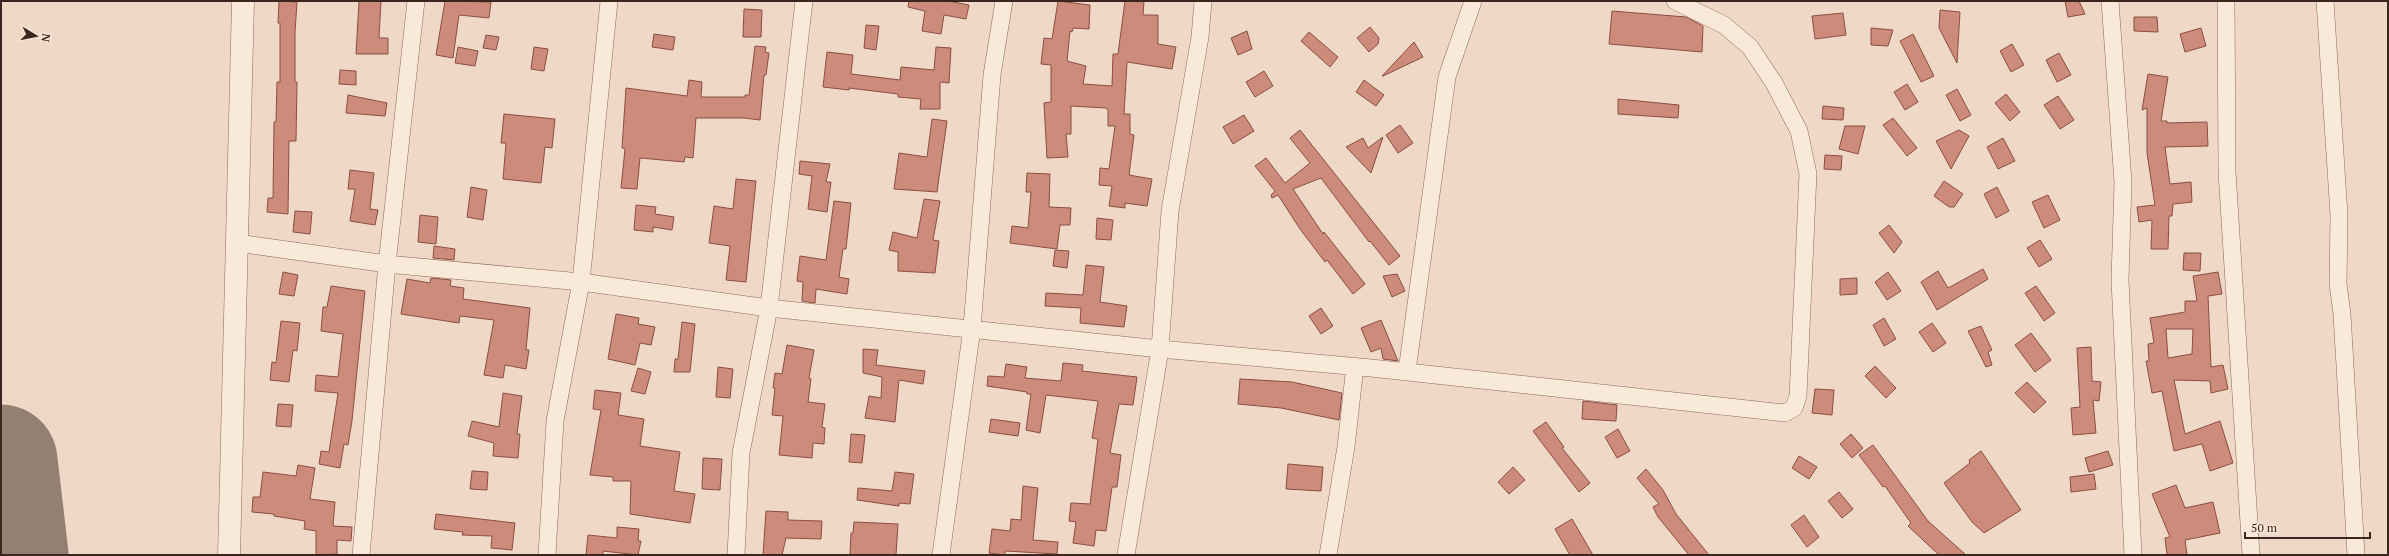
<svg xmlns="http://www.w3.org/2000/svg" width="2389" height="556" font-family="'PT Serif',serif">
<rect width="100%" height="100%" fill="#efd9c6"/>
<g fill="none" stroke-linecap="round" stroke-linejoin="round">
<path stroke="#948072" stroke-width="113" d="M1 461 12 555"/>
</g>
<path fill="#cd8b7c" stroke="#8a4e41" fill-rule="evenodd" d="M279 1 297 2 295 32V82H297L296 141H289L288 214 267 212 268 198H273L274 122H276L277 82H280V23H278Z
M359 1H381L379 38H388V54H356Z
M445 1 491 2 489 18 459 15 453 58 436 55Z
M909 1H948L969 5 966 19 944 15 941 34 922 31 925 11 908 7Z
M1058 1 1090 5 1089 29 1073 28 1072 32 1070 31 1067 61 1086 66 1083 84 1112 86 1113 54H1118L1125 1H1144L1143 15H1158V44L1176 47 1172 69 1127 62 1124 114H1130V134L1134 135 1129 175 1152 179 1147 206 1125 203V208L1109 206 1112 186 1099 185 1100 168 1109 169 1115 126H1108V110L1106 108 1071 106V134H1066L1068 157 1047 158 1044 103 1051 102V65L1041 64 1044 38 1052 39Z
M2065 1H2079L2085 14 2068 17Z
M744 9 762 10 761 37H743Z
M1940 10 1960 12 1957 63 1939 28Z
M1612 11 1686 17 1703 26 1702 52 1609 44Z
M1843 13 1846 35 1815 39 1812 16Z
M2134 17H2157L2158 32 2134 31Z
M866 25 879 26 876 50 864 48Z
M1370 27 1379 38 1378 44 1369 52 1357 38Z
M1871 28 1893 30 1888 46 1871 45Z
M2201 28 2206 46 2185 52 2180 34Z
M1247 31 1252 49 1238 55 1231 38Z
M1309 32 1338 57 1330 67 1301 41Z
M654 34 675 37 673 50 652 47Z
M1913 34 1934 76 1921 82 1900 41Z
M486 35 499 37 496 50 483 48Z
M1414 42 1423 57 1383 76H1382Z
M2012 44 2024 65 2011 72 2000 51Z
M755 46 766 47 765 52 769 53 766 75H764L760 120 744 118H696L693 158 685 157 684 162 640 158 637 189 621 188 625 149 622 148 626 88 687 96 689 80 702 82 701 97H745V95H749Z
M458 47 478 51 475 66 455 63Z
M534 47 548 49 544 71 531 69Z
M936 47 951 48 949 83 940 82V109H920L921 99 898 97V94L849 88V90L823 87 827 52 853 55 851 74 900 80 901 67 934 70Z
M2059 53 2071 75 2057 82 2046 60Z
M340 70 356 71V85L339 84Z
M1264 71 1273 86 1255 97 1246 82Z
M2148 74 2168 77 2161 121H2167V123L2207 122 2208 146 2165 147 2170 184 2191 182 2192 202 2173 204 2172 216H2169L2168 249H2151L2152 220 2139 222 2137 207 2155 205 2147 153V108L2142 110Z
M1364 80 1384 95 1376 106 1356 92Z
M1907 84 1918 102 1905 110 1894 92Z
M1957 89 1971 115 1960 121 1946 95Z
M2006 94 2020 112 2010 121 1995 103Z
M348 95 387 103 385 116 346 113Z
M2058 96 2074 120 2060 129 2044 105Z
M1618 99 1679 105 1678 118 1618 114Z
M1823 106 1844 108 1843 120 1822 119Z
M504 114 555 119 552 148 545 147 541 183 503 179 506 143H501Z
M1244 115 1254 131 1233 144 1223 127Z
M1893 118 1917 148 1907 156 1883 125Z
M932 119 947 121 937 192 894 189 899 153 927 157Z
M1400 125 1413 143 1398 153 1386 135Z
M1845 126H1865L1858 154 1839 149Z
M1300 130 1400 256 1389 265 1370 241 1369 242 1321 178 1293 189 1323 234 1324 232 1365 284 1353 294 1327 260 1325 262 1300 229 1278 195 1272 198 1271 195 1275 191 1255 166 1266 158 1285 183 1310 163 1290 138Z
M1959 130 1969 136 1951 169 1936 141Z
M1383 137 1371 173 1346 147 1363 138 1368 148Z
M2003 138 2015 161 1998 169 1987 147Z
M1825 155 1842 156 1841 170 1824 169Z
M800 161 830 164 826 182H831L827 212 808 209 812 176 799 174Z
M350 170 374 173 370 209 378 210 375 225 350 221 355 189H348Z
M1027 173 1050 174 1049 207 1071 208 1070 225H1060L1057 249 1010 243 1012 226 1028 228 1031 192H1026Z
M736 179 756 181 746 282 726 280 730 246 709 243 714 206 733 209Z
M1944 181 1963 194 1954 207H1949L1934 196Z
M471 187 487 190 483 220 467 217Z
M1997 187 2009 211 1996 218 1984 194Z
M2048 195 2060 220 2044 228 2032 202Z
M924 199 940 201 933 240 939 241 935 273 898 271V252L889 250 893 232 917 238Z
M834 201 851 203 846 249H843L839 277 849 279 847 294 816 289 815 303 802 301 803 282 797 281 800 256 826 260Z
M636 205 656 207 655 214 674 217 672 230 653 227V232L634 230Z
M295 211 312 212 310 234 293 232Z
M420 215 438 217 436 244 418 242Z
M1097 218 1113 220 1111 240 1096 239Z
M1889 225 1902 242 1894 253 1879 233Z
M2040 240 2052 259 2039 267 2027 248Z
M434 246 455 249 454 260 433 258Z
M1055 250 1069 251 1067 268 1053 266Z
M2184 253H2201L2200 271 2183 270Z
M1086 265 1104 267 1100 302 1127 306 1124 327 1080 323 1081 308 1045 306 1046 293 1083 295Z
M1983 269 1988 279 1937 310 1921 282 1938 271 1948 288Z
M283 272 298 275 294 296 279 294Z
M1888 272 1901 291 1887 300 1875 282Z
M2218 272 2222 294 2208 296 2211 367 2223 365 2228 389 2211 393 2210 381 2174 380 2185 434 2220 421 2233 463 2210 471 2202 444 2174 451 2162 391 2152 393 2146 361H2149L2148 344 2154 343 2150 318 2185 312V301H2197L2193 276ZM2166 329H2193L2192 354 2168 358Z
M1397 274 1405 291 1392 297 1383 276Z
M431 278 451 280 450 286 464 288 463 299 530 308 526 350H529L526 369 505 365 503 378 484 375 494 320 460 316 459 323 401 314 407 279 430 283Z
M1857 278V294L1840 295V279Z
M331 286 365 291 352 421 348 445 344 444 340 468 319 464 321 451 329 452 338 393 315 391 316 375 338 377 343 334 321 331 323 307H327Z
M2036 286 2055 313 2044 321 2025 293Z
M1321 308 1333 326 1321 334 1309 316Z
M616 314 639 318 638 324 655 327 651 345 640 343 635 365 608 359Z
M1884 318 1896 339 1884 346 1873 325Z
M1381 320 1398 361 1383 359 1381 348 1371 352 1361 328Z
M281 321 300 323 297 351 293 350 289 382 270 380 272 362 276 363Z
M682 322 695 324 690 372H674L675 359H678Z
M1932 323 1946 343 1933 352 1919 332Z
M1981 326 1992 350 1988 352 1992 365 1986 367 1968 331Z
M2031 333 2051 360 2035 372 2015 345Z
M787 345 814 350 809 378 811 379 808 402 825 404 822 427 825 428 824 444 813 443 812 458 779 455 783 416 772 415 775 388H773L775 373 782 374Z
M2091 347 2092 381 2101 382 2099 401 2093 400 2096 433 2073 435 2071 408 2080 407 2077 348Z
M863 349 878 350 876 365 925 371 923 384 899 380 895 422 865 418 869 396 881 398 882 377 863 373Z
M1063 363 1083 365 1082 371 1137 377 1133 405 1119 404 1110 453 1121 455 1117 487H1112L1106 531 1096 530 1094 546 1073 543 1076 522 1069 521 1071 503 1090 504 1098 439 1092 438 1098 401 1046 395 1040 433 1026 430 1031 394H1027V392L987 386 988 376 1004 377 1006 364 1027 367 1025 378 1061 381Z
M1875 366 1896 388 1886 398 1865 376Z
M718 367 733 369 730 398 716 397Z
M638 368 651 372 645 394 631 391Z
M1240 379 1292 382 1342 393 1339 420 1281 408 1238 404Z
M2027 382 2046 402 2034 413 2015 393Z
M1815 389 1834 390 1832 415 1812 413Z
M595 390 621 393 618 415 644 419 640 446 680 452 674 491 695 494 690 523 630 514 631 481H613V477L590 475 601 410 593 409Z
M503 393 522 396 517 434H520L518 458 493 456 494 443 468 436 472 421 499 427Z
M1583 401 1617 405 1616 421 1582 419Z
M278 404 293 405 291 427 276 426Z
M991 419 1020 423 1018 436 989 432Z
M1546 422 1564 447 1562 448 1590 483 1579 492 1533 431Z
M1618 429 1630 451 1617 458 1605 437Z
M851 434 865 435 862 463 849 462Z
M1851 434 1863 448 1852 458 1840 444Z
M1873 445 1928 521 1966 555H1939L1908 526 1911 523 1885 486 1883 487 1859 455Z
M1981 451 2021 510 1984 533 1972 522 1944 483 1970 463 1969 460Z
M2108 451 2113 465 2089 472 2085 458Z
M1799 456 1817 467 1809 479 1792 468Z
M703 458 722 459 720 490 702 489Z
M1288 464 1323 467 1321 491 1286 489Z
M298 465 315 468 310 499 335 502 333 526 352 527 351 541 337 540V554L316 555V531L304 529 305 521 274 516V514L252 512 253 497H260L263 472 296 476Z
M1513 467 1525 480 1509 494 1498 482Z
M1646 469 1663 490 1676 514 1709 555H1689L1658 517 1653 507 1659 504 1637 478Z
M472 471 488 472 487 490 470 489Z
M895 472 914 474 910 504 899 503V506L857 500 858 488 892 491Z
M2094 474 2096 489 2071 492 2070 477Z
M2176 485 2185 508 2213 502 2220 533 2185 540 2187 555H2167L2165 538 2170 537 2152 494Z
M1023 486 1038 488 1033 540 1058 542 1057 554 1005 551V555L989 553 992 529 1010 531 1011 519 1021 520Z
M1839 492 1853 509 1842 518 1828 501Z
M766 511 788 512V520L822 521 821 539 786 538 782 555H763Z
M436 514 515 523 512 550 491 548 492 536 462 535 463 532 434 529Z
M1804 515 1819 537 1807 547 1791 525Z
M1572 519 1593 555H1570L1555 529Z
M854 522 898 524 896 555H850L851 533H853Z
M617 527 639 529 638 541H641L638 555 603 551V555H586L588 535 617 538Z"/>
<g fill="none" stroke-linecap="round" stroke-linejoin="round">
<defs>
<path id="minor" d="M2110 1 2123 182 2120 280 2133 555
M2226 1 2227 171 2251 555
M2325 1 2339 215 2338 284 2342 314 2356 555
M237 243 387 264 581 282 769 308 1160 349 1170 211 1200 37 1203 1
M1407 371 1447 77 1473 1
M361 555 387 264 416 1
M547 555 555 421 581 282 609 1
M736 555 741 453 769 308 804 1
M941 555 972 328 992 75 1004 1
M1126 555 1160 349 1371 368 1785 413 1794 408 1798 396 1808 174 1799 131 1774 83 1750 47 1724 25 1675 1
M1328 555 1346 447 1355 366"/>
<path id="tertiary" d="M229 555 243 1"/>
</defs>
<use href="#minor" stroke="#8a6a5b" stroke-width="18"/>
<use href="#tertiary" stroke="#8a6a5b" stroke-width="23"/>
<use href="#minor" stroke="#f9e9d9" stroke-width="17"/>
<use href="#tertiary" stroke="#f9e9d9" stroke-width="22"/>
</g>
<rect width="2389" height="556" fill="none" stroke="#3a261f" stroke-width="4"/>
<g transform="translate(36 36) rotate(100)" stroke="#f6e5d6" stroke-width="3" paint-order="stroke">
<path d="M0-3L7 15L0 10L-7 15Z" fill="#3a261f"/>
<text y="-6" font-size="11" font-weight="bold" text-anchor="middle" fill="#3a261f">N</text>
</g>
<path d="M2245 532v6h125v-6" fill="none" stroke="#3a261f" stroke-width="2"/>
<text x="2251" y="532" font-size="12" fill="#3a261f" stroke="#f6e5d6" stroke-width="3" paint-order="stroke">50 m</text>
</svg>
